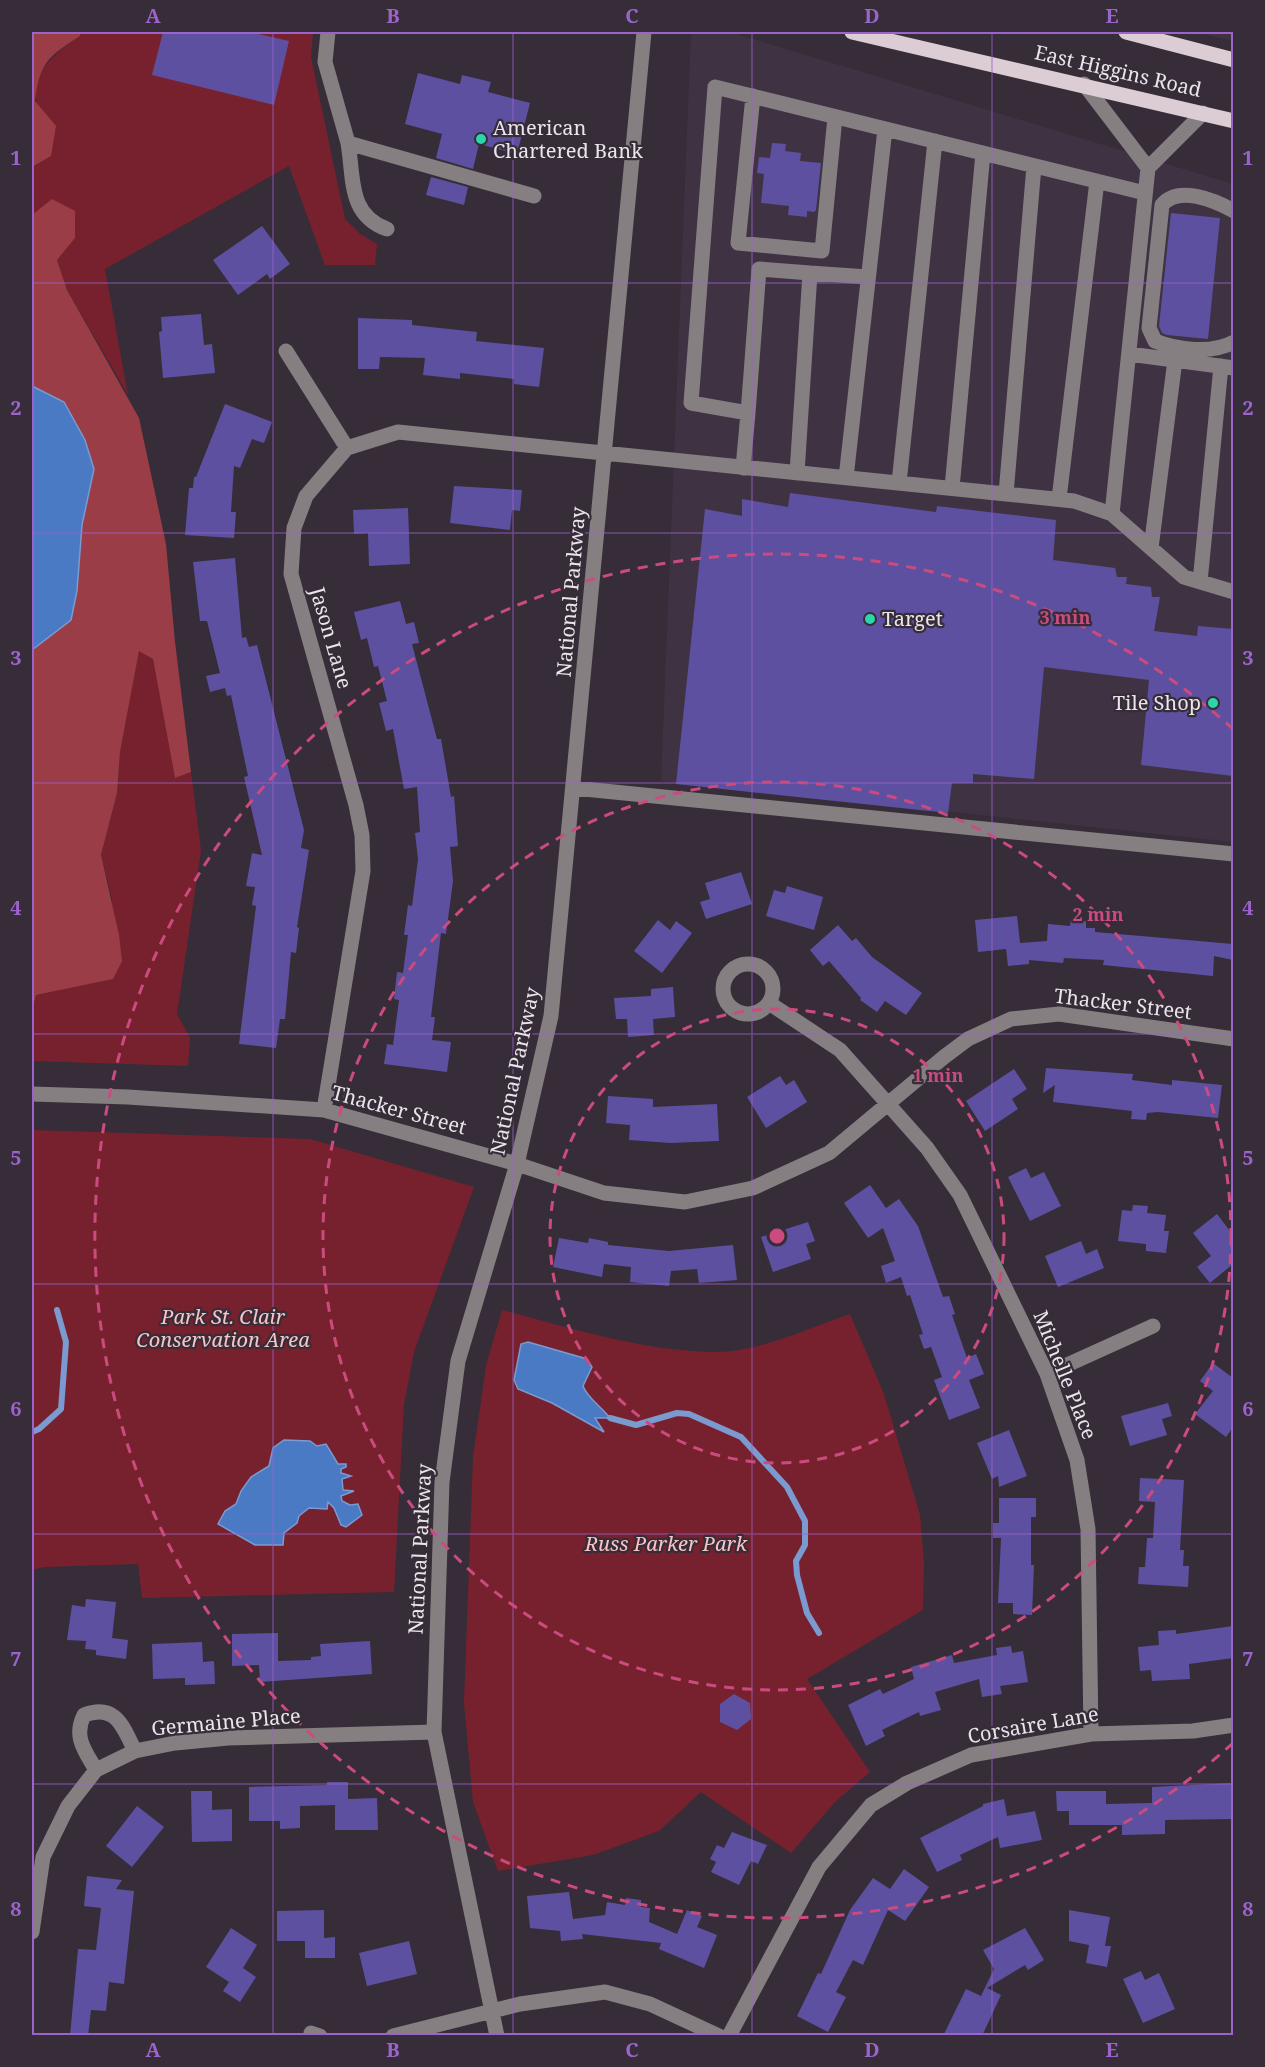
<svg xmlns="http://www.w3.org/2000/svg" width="1265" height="2067" font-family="'Noto Serif',serif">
<rect width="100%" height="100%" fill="#362d38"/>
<path fill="#3f3243" d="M691 32H730L1233 184V842L661 781Z
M1195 32H1233V41Z"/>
<path fill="#78212e" d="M80 32H313L311 57 345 219 360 234 377 244 375 265H325L289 166 105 269 128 395 67 290 57 260 75 238 52 200 32 215V167L51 156C33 94 20 76 80 36Z
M139 650 153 659 175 778 191 772 201 850 177 1014 190 1038 188 1066 32 1061V1011L36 995 112 979V899L101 855 117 793 120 752Z
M32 1130 310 1139 474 1187 414 1352 404 1404 394 1592 142 1598 138 1564 44 1567 32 1570Z
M502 1310C570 1328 642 1351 713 1352 757 1353 809 1328 850 1314L884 1394 920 1515 924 1563 923 1610 807 1679 870 1772 836 1801 791 1853 701 1792 659 1831 593 1855 498 1871 473 1802 464 1703 473 1457 486 1366Z"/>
<path fill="#9b3d47" d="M32 32H80V36C48 57 40 62 35 101L56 126 51 156 32 167Z
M52 199 75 211V238L57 260 67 290 139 418 166 544 175 642 191 772 175 778 153 659 139 651 120 752 117 793 101 855 119 935 122 961 113 979 36 995 32 1011V215Z"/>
<path fill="#4b7ac5" stroke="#7b9ad0" stroke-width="1.5" d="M32 386 64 402 85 440 94 469 82 525 77 591 71 620 32 650Z
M528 1342 587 1359 592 1367 583 1386C588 1399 601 1406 610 1418H595L604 1432 552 1403 518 1389 514 1380 521 1344Z
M284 1440 310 1441 317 1446 326 1444 338 1464H346V1467L341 1469V1473L351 1476 342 1479 343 1490 354 1491 341 1496 342 1501 350 1505 358 1504 362 1515 346 1527 341 1525 334 1508 328 1502 327 1509 309 1508 299 1516 297 1523 284 1533 283 1545H255L218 1524 225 1511 236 1504 241 1491 251 1477 269 1466 273 1448Z"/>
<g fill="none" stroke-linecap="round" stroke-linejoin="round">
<path stroke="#7b9ad0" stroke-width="6" d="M610 1418 636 1425 677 1413 689 1414 741 1437 787 1487 805 1521V1545L796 1561 797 1575 807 1613 819 1633
M32 1432 39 1429 61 1409 66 1342 57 1310"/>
</g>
<path fill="#5d50a1" d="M163 32H250L289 41 274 105 152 75Z
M418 73 460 84 462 75 491 82 488 92 530 103 517 154 479 144 473 169 436 158 442 134 405 124Z
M772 143 786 144 785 151 801 153 800 161 821 163 816 210 814 212 807 211V217L788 215 789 206 761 203 764 174 757 173 759 157 770 158Z
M431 177 468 187 464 205 426 195Z
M1171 213 1220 218 1208 339 1167 335 1162 333 1159 326Z
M262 226 290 264 270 279 267 274 238 295 213 260Z
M201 314 204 345 212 344 215 373 163 378 159 332 162 331 161 317Z
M358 318 412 320V325L477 332 476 341 544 348 539 387 514 384V379L460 373V379L423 375 425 358 380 357 379 369H358Z
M225 404 272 422 264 443 252 439 240 468 234 466 231 512H236L234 538 185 535 189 488H193L194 477H196Z
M454 486 522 490 520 511 512 510 510 530 450 523Z
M790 493 936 512 937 506 1056 520 1053 560 1115 568 1117 577H1127L1126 584 1151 587 1152 597H1160L1154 631 1197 636 1198 626 1233 629V776L1141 765 1149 680 1044 667 1034 779 973 774V783H952L948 813 676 784 705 509 742 516V499L788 507Z
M408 508 410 564 369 566 368 533 354 534 353 510Z
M235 558 242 638 246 637 249 647 257 645 304 830 301 848 309 850 297 927 299 928 296 953 291 952 285 1019H280L276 1048 239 1044 256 906 252 905 255 887 246 886 252 853 262 855 244 777 248 776 231 695 227 696 225 688 210 692 206 676 220 673 207 621H200L193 562Z
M400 601 406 624 414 622 419 643 412 644 437 739H441L451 797 454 796 458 846 450 847 453 881 446 934 441 933 431 1017H435L432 1040 451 1042 447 1072 384 1064 387 1044 393 1045 399 1000 394 999 397 972 403 973 408 935H404L408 905 412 906 418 859 415 833 420 832 417 787 404 789 393 729 386 731 379 703 387 701 378 666 374 667 367 638 361 640 354 612Z
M741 872 752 904 706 919 700 902 710 899 705 883Z
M787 886 823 897 814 930 766 916 774 890 785 893Z
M1017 916 1020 943 1047 941 1048 924 1070 926 1071 920 1086 921V928H1095V932L1233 944V960L1214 956 1213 976 1103 965 1104 960 1064 958 1063 963 1029 960V964L1008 966 1006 949 978 952 975 920Z
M658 920 670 930 676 921 692 933 662 973 634 951Z
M838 925 852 941 856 938 872 957 922 993 906 1015 885 1001 877 1012 860 1000 861 998 829 961 823 966 810 950Z
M673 987 675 1017 653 1019 654 1035 628 1037 627 1019H616L614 998 651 996V989Z
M1046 1068 1133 1074 1132 1080 1172 1085V1080L1222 1085 1218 1118 1158 1112 1147 1113 1146 1120 1131 1119 1132 1111 1053 1102 1055 1085 1043 1093Z
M1014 1069 1027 1089 1012 1099 1018 1109 985 1131 966 1101Z
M780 1076 786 1085 794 1080 807 1102 766 1128 747 1097Z
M608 1096 653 1099V1107L717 1104 719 1141 670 1143 629 1140 630 1125 606 1123Z
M1026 1168 1031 1178 1044 1172 1061 1206 1030 1221 1008 1177Z
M870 1185 886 1208 899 1199 918 1226 943 1297 949 1296 955 1314 952 1315 967 1358 976 1354 984 1374 969 1380 980 1408 949 1420 934 1380 942 1377 931 1347 924 1349 919 1335 923 1334 910 1295 907 1296 901 1277 886 1283 881 1266 895 1261 883 1228 868 1238 844 1203Z
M1133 1205 1148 1206 1147 1213 1166 1215 1164 1231H1169L1166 1253 1146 1251V1244L1118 1241 1122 1210 1132 1211Z
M1217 1214 1233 1235V1264L1210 1283 1197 1267 1211 1256 1193 1233Z
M808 1222 815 1241 806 1244 811 1259 773 1272 761 1237Z
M559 1238 588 1243 589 1238 608 1242V1245L669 1251 733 1245 737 1280 699 1283 697 1269 671 1271 669 1286 630 1282 631 1267 604 1264 602 1277 553 1267Z
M1081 1241 1086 1254 1097 1249 1104 1268 1058 1287 1045 1256Z
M1213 1363 1233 1378V1427L1226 1437 1195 1414 1213 1391 1200 1381Z
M1168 1403 1172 1416 1162 1419 1167 1435 1130 1446 1121 1416Z
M1009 1430 1027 1476 999 1487 998 1476 992 1479 977 1443Z
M1140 1478 1184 1480 1180 1550H1184L1183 1566H1189L1188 1587 1138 1584 1139 1567H1145L1147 1538H1153L1155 1502 1139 1501Z
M999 1498H1036V1517H1031V1565H1034L1032 1615 1013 1614V1603H998L1001 1538H993V1523H999Z
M86 1599 116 1602 112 1638 128 1640 126 1659 96 1655V1650L85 1649 86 1641 67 1640 72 1605 85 1607Z
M1233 1626V1658L1189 1664 1190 1679 1152 1681 1151 1670 1140 1671 1138 1647 1159 1645 1158 1631 1176 1630V1634Z
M278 1633V1661L311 1660V1657L321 1656 320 1644 370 1641 372 1674 260 1682 259 1665 232 1666V1634Z
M202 1642 203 1662 214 1661 215 1684 185 1685V1678L153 1679 152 1644Z
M1011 1646 1012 1653 1023 1651 1028 1682 1000 1686 1002 1694 982 1697 979 1679 935 1692 941 1710 920 1716 919 1712 882 1730 885 1736 866 1746 848 1705 880 1689 883 1694 914 1679 911 1667 952 1655 954 1663 997 1655 996 1648Z
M734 1694 750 1703 751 1719 737 1730 720 1722V1704Z
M327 1782H348V1799L377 1798 378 1830H335V1805L300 1806V1828L280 1829V1821H249V1787L327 1785Z
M1233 1783V1819L1165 1820V1834L1122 1835V1825H1069V1811H1057L1056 1791H1106V1804L1152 1803V1787Z
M191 1791H212V1810L232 1809V1841L192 1842Z
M1004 1799 1007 1816 1035 1811 1042 1840 1000 1848 998 1837 960 1855 962 1860 937 1872 920 1838 983 1806V1804Z
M137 1806 164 1827 132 1867 106 1846Z
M732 1832 767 1845 758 1864 751 1861 739 1885 711 1872 716 1862 710 1859 717 1845 724 1848Z
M904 1869 929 1887 905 1921 888 1910 863 1965 853 1960 836 1992 846 1997 828 2032 797 2016 818 1973 821 1974 850 1910 873 1878 890 1889Z
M87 1876 122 1880 116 1889 134 1891 124 1984 109 1982 106 2011 91 2010 88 2036H70L78 1949 96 1950 101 1908 84 1906Z
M569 1892 573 1919 605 1915 607 1902 625 1905 626 1898 641 1900V1907L650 1908 649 1922 677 1934 687 1910 702 1916 697 1927 717 1935 704 1968 659 1949 661 1943 582 1934 583 1939 561 1941 560 1931 530 1928 527 1896Z
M324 1910V1938L335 1937V1958H305V1941H277V1911Z
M1069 1910 1110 1917 1105 1946H1111L1107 1967 1086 1963 1089 1945 1069 1941Z
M231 1928 257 1945 243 1968 256 1977 240 2002 223 1991 229 1982 206 1967Z
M1025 1928 1044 1960 1028 1970 1025 1965 987 1988 1001 1995 982 2036H943L966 1989 981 1996 994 1969 983 1950Z
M409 1941 417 1974 367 1986 359 1953Z
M1141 1971 1145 1980 1159 1973 1175 2009 1143 2023 1123 1979Z"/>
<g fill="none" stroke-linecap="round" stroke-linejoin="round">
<path stroke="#867f82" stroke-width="15" d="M328 32 325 62 348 143
M1084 84 1148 168
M753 96 738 243 822 251 835 117
M1234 211C1214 200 1178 185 1162 205L1149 328 1155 341C1177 350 1212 354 1234 342
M387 229C348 215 354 179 348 143L534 196
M286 351 347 448
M1129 354 1234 368
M748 413 759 269 810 273
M743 468 748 413 691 403 715 87 1145 193
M797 473 810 273 868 277
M846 478 885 129
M899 483 935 141
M952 488 983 153
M1006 494 1034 166
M1059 499 1097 181
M1112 514 1148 168 1203 113
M1151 548 1175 360
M1200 582 1221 366
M574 788 1234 854
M723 989a25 25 0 1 1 50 0a25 25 0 1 1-50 0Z
M769 1003 840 1050 927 1148 960 1195 1047 1374 1077 1460 1088 1529 1091 1734
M32 1094 128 1097 324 1110 517 1164 604 1193 685 1202 753 1188 829 1153 944 1057 968 1039 1011 1019 1059 1014 1234 1039
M324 1110 363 871 362 835 356 805 291 574 294 528 306 496 347 448 398 432 1074 501 1112 514 1184 577 1234 592
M1047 1374 1153 1326
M96 1770C85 1751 73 1737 84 1715 116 1703 123 1727 135 1751
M32 1932 43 1857 68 1806 96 1770 135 1751 175 1743 228 1738 434 1732
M311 2033 320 2036
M393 2036 520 2004 605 1992 650 2004 719 2036
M497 2036 434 1732 442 1482 458 1361 517 1164 551 1016 644 32
M729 2036 819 1867 871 1805 907 1783 971 1755 1091 1734 1193 1731 1234 1725"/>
<path stroke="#dccdd4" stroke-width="15" d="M852 32 1234 121
M1126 32 1234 60"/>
</g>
<path fill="none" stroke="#9c63cc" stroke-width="1.5" stroke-opacity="0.55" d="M273 32V2036M513 32V2036M752 32V2036M992 32V2036M32 283H1234M32 533H1234M32 783H1234M32 1034H1234M32 1284H1234M32 1534H1234M32 1784H1234"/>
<g fill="none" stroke="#cc4b7f" stroke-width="3" stroke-dasharray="10 8">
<circle cx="777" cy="1236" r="227"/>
<circle cx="777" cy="1236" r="454"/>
<path d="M1233 1743A682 682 0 1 1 1233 729"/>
</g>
<g fill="#2dd5ab" stroke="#362d38" stroke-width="2">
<circle cx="481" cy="139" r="6"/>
<circle cx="870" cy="619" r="6"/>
<circle cx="1213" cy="703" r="6"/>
</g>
<g text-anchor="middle" stroke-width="4.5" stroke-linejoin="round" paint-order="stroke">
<g font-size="20" fill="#eae4eb" stroke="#362d38">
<text transform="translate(1118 71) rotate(13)" y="7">East Higgins Road</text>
<text transform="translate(571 592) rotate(-85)" y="7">National Parkway</text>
<text transform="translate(331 638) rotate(74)" y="7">Jason Lane</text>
<text transform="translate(1123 1004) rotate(7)" y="7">Thacker Street</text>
<text transform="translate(515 1071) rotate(-78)" y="7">National Parkway</text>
<text transform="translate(399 1110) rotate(15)" y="7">Thacker Street</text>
<text transform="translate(1065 1375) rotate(68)" y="7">Michelle Place</text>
<text transform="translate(420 1549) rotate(-87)" y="7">National Parkway</text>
<text transform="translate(226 1722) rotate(-5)" y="7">Germaine Place</text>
<text transform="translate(1033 1725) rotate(-10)" y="7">Corsaire Lane</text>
</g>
<g font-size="20" fill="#eae4eb" stroke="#362d38" text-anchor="start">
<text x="493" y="135">American<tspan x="493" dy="23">Chartered Bank</tspan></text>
<text x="882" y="626">Target</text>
<text x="1201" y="710" text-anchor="end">Tile Shop</text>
</g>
<g font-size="20" font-style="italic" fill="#fac4c6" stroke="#362d38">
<text x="223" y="1324">Park St. Clair<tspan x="223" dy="23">Conservation Area</tspan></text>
<text x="666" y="1551">Russ Parker Park</text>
</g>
</g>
<circle cx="777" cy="1236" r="9" fill="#cc4b7f" stroke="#362d38" stroke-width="3"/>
<g font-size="18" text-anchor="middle" font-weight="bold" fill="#cc4b7f" stroke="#362d38" stroke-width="4.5" stroke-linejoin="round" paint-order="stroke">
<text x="1065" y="624">3 min</text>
<text x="1098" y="921">2 min</text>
<text x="938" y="1082">1 min</text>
</g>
<rect width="1265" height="2067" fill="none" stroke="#362d38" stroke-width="66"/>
<rect x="33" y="33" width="1199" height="2001" fill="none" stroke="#9c63cc" stroke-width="2"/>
<g font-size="20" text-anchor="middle" font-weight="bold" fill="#9c63cc">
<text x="153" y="23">A</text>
<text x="393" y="23">B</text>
<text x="632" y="23">C</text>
<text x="872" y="23">D</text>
<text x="1112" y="23">E</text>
<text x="16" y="165">1</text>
<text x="1248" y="165">1</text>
<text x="16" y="415">2</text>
<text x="1248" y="415">2</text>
<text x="16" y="665">3</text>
<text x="1248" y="665">3</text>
<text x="16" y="915">4</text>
<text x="1248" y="915">4</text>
<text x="16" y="1165">5</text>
<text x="1248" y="1165">5</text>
<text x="16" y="1416">6</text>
<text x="1248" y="1416">6</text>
<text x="16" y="1666">7</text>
<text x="1248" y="1666">7</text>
<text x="16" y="1916">8</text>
<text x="1248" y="1916">8</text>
<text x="153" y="2057">A</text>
<text x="393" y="2057">B</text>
<text x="632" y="2057">C</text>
<text x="872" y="2057">D</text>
<text x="1112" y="2057">E</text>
</g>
</svg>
